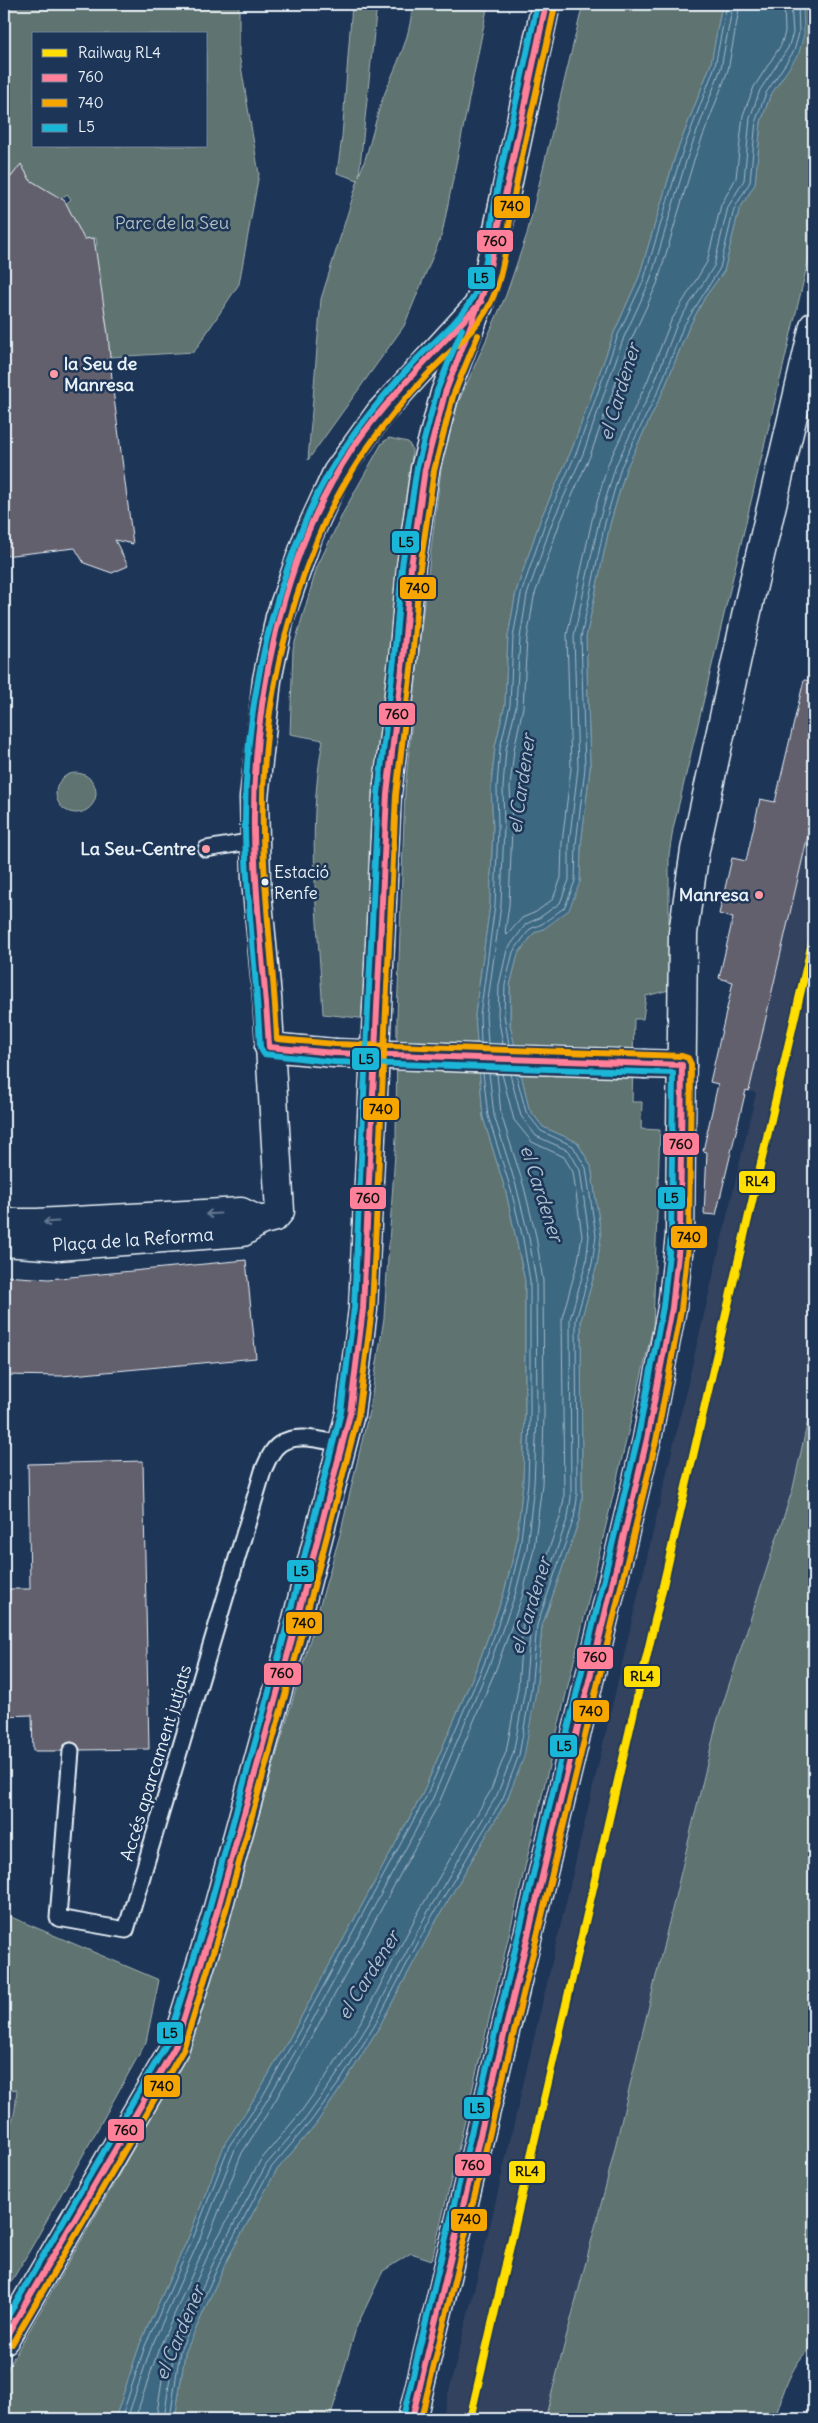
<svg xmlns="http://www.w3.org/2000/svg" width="818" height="2423" font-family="Delius,sans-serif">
<rect width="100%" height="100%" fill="#1d3557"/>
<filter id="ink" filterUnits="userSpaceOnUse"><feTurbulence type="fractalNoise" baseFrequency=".02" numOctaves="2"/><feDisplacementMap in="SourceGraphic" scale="10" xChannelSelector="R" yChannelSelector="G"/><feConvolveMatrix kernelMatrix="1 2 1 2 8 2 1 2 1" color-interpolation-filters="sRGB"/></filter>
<g filter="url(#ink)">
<path fill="#32425e" d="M814 809V1393L793 1488 717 1722 606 2185 545 2419H442L491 2221 756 1093 749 1091Z
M4 2045H7L9 2049V2089L17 2090 14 2116 8 2127 4 2129Z"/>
<path fill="#5e736f" stroke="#a3b2b4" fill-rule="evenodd" d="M4 4H239V54L259 174 239 284 194 352 110 357 105 312H96L92 281 101 279 100 272 92 273 88 246 97 245 96 238 84 239 66 204 71 199 67 194 61 199 30 180 25 171H16L11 177 4 178ZM34 34H206V146H34Z
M352 4H377L359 176C368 154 373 130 380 106 391 74 412 39 412 4H488L442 234 404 326 308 460 321 299 358 180 337 173 342 137Z
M583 4H722L711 64 676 154 639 277 614 333 572 449 541 518 516 592 508 637 505 705 495 747 491 787 493 826 490 905 475 1015 483 1117 506 1192 525 1281V1415L523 1483 516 1546 504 1593 479 1662 422 1795 288 2041 256 2096 225 2144 190 2234 140 2344 115 2419H4V2374L111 2189 195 2033 295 1692 341 1531 370 1407 384 1318 396 1138 397 1017 405 790 422 620 443 454 455 410 506 295 527 234Z
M803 4H814V237L673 829 669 855V990L646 996 643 1019H634L632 1102H642L641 1129 660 1130 653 1327 432 2260 411 2253 383 2271 356 2328 330 2419H175L185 2353 226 2262 276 2171 315 2125 345 2082 379 2027 436 1921 507 1800 536 1691 542 1626 579 1520 582 1499 581 1320 597 1265 601 1236 591 1166 577 1142 543 1127 529 1109 510 1025V985L518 954 534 933 545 928 580 882 581 845 590 768 586 637 610 524 626 469 664 389 688 329 705 297 724 271 739 210 755 184 761 122 770 96 784 75Z
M389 438 408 442 412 449 411 487 387 671 378 786 368 1019 323 1014C318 923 306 830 323 740L290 734 293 649 317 567 344 511 382 443Z
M56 793a20 20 0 1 1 40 0a20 20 0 1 1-40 0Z
M814 1393V2345C791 2363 783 2393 775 2419H545L606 2185 717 1722 793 1488Z
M4 1914 159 1980 146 2042 34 2243 4 2294V2129C17 2122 15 2103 17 2090L9 2089V2049L7 2045H4Z"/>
<path fill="#3d6882" stroke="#819fb1" d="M722 4H803L804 34 799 53 770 96 761 122 755 184 739 210 724 271 705 297 688 329 664 389 626 469 610 524 586 637 590 768 581 845 580 882 569 910 545 928 534 933 518 954 510 985V1025L529 1109 543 1127 577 1142 591 1166 601 1236 597 1265 581 1320 582 1499 579 1520 542 1626 536 1691 524 1757 507 1800 436 1921 379 2027 345 2082 315 2125 276 2171 226 2262 185 2353 175 2419H115L140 2344 190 2234 225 2143 256 2096 288 2041 422 1795 479 1662 504 1593 516 1546 523 1483 525 1415V1281L506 1192 483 1117 475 1015 490 905 493 826 491 787 495 747 505 705 508 637 516 592 541 518 572 449 614 333 639 277 676 154 711 64Z"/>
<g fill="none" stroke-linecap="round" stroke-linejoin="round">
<path stroke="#a4bac9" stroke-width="1" d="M740 4 728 70 694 160 657 284 631 340 590 456 559 525 534 597 527 639 523 707 514 750 510 787 512 826 509 905 505 933 507 935 522 918 536 912 553 899 561 878 562 843 571 768 567 635 592 520 608 464 647 382 671 321 707 262 721 205 736 178 743 115 754 87 781 45 785 32 784 4
M481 1043 480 1015 495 905 498 826 497 787 500 748 510 705 513 637 521 594 546 520 577 451 618 335 644 279 681 156 715 66 727 4
M488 1043 486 1015 501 905 504 826 503 787 506 749 516 706 520 638 527 595 552 523 583 454 624 337 650 281 687 158 721 68 733 4
M503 1044 498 1016 499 985 507 950 526 924 539 918 560 903 569 880V844L578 768 574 636 599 521 616 465 654 384 677 324 714 266 728 207 744 180 750 118 760 90 788 48 793 33 791 4
M509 1044 504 1015 505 985 513 952 530 929 542 924 565 907 575 881 576 844 585 768 581 637 605 523 621 467 660 387 683 327 720 268 734 209 750 182 756 120 766 93 794 51 799 33 798 4
M121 2419 145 2346 194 2236 229 2146 261 2099 292 2044 426 1797 484 1664 509 1594 520 1547 528 1483 530 1415V1281L523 1239 511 1190 488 1116 483 1073
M127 2419 151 2348 200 2238 235 2149 266 2102 298 2047 432 1800 489 1666 515 1595 527 1548 534 1484 537 1416 536 1281 529 1238 517 1189 494 1115 489 1073
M135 2419 158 2351 207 2241 242 2153 272 2106 304 2051 439 1803 496 1669 522 1597 534 1549 542 1484 544 1416 543 1281 536 1236 524 1187 501 1114 497 1074
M156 2419 167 2347 209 2253 260 2161 300 2113 329 2072 363 2018 419 1911 490 1792 506 1752 518 1688 523 1622 561 1515 564 1498 562 1318 578 1261 582 1236 573 1172 564 1157 532 1142 514 1120 502 1074
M164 2419 174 2350 216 2257 266 2165 306 2118 336 2076 370 2022 426 1915 497 1795 513 1754 525 1689 531 1624 568 1517 571 1498 570 1319 586 1263 589 1236 580 1170 569 1151 536 1136 521 1116 510 1074
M170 2419 180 2351 221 2260 271 2168 311 2121 341 2080 375 2025 431 1918 503 1798 519 1755 531 1690 537 1625 574 1518 577 1499 576 1320 592 1264 596 1236 586 1168 573 1146 541 1131 526 1112 516 1074"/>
</g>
<path fill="#63606e" stroke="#e8f1f8" d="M21 164 30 180 65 201 84 239 94 238 108 335 113 390 133 544 115 540 128 566 112 573 84 563 75 548 4 556V178L11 177Z
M804 680 814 681V809L749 1091 746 1090 716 1215 704 1214 707 1152 703 1151 718 1084 710 1082 733 982 719 978 733 918 719 914 732 858 746 861 760 799 775 802Z
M246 1260 256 1358 62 1376 4 1375V1276L49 1279Z
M143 1461 149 1749 80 1750 77 1744 71 1742 64 1745 62 1751H33L32 1715 4 1716V1589H30L28 1464Z"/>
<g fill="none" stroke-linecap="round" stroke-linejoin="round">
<defs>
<path id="service" d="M206 849 254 841
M71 1751 58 1918 126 1930 263 1471C267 1462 271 1450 280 1444 296 1432 324 1441 342 1444"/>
<path id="minor" d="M269 1047 334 1053
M646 1064 682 1065
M4 1223H37L241 1212 260 1221
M4 1242 58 1246 243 1232 260 1221 275 1217 280 1211 267 997 256 881 254 798 267 680 280 617 309 534 337 473 380 413 479 305"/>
<path id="tertiary" d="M4 2340 175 2047 216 1915 289 1650 350 1414 363 1309 387 794 403 660 411 567 425 469 445 393 486 285 546 4
M412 2419 647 1439 672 1308 680 1236 683 933 695 850 750 598 814 326"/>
</defs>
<use href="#service" stroke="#e8f1f8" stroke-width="19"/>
<use href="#minor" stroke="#e8f1f8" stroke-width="31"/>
<use href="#tertiary" stroke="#e8f1f8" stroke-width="31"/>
<use href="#service" stroke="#1d3557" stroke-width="15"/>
<use href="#minor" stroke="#1d3557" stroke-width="28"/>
<use href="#tertiary" stroke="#1d3557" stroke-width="28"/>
<defs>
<path id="minor-bridge" d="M334 1053 646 1064"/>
</defs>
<use href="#minor-bridge" stroke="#e8f1f8" stroke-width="31" stroke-linecap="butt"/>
<use href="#minor-bridge" stroke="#1d3557" stroke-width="28"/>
<defs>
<path id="bus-1" d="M4 2340 175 2047 216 1915 289 1650 350 1414 363 1309 387 794 403 660 411 567 425 469 445 393 486 285 546 4
M412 2419 647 1439 672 1308 680 1236 682 1065 334 1053 269 1047C265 975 255 903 254 831 252 706 281 555 352 449 389 395 437 350 481 302"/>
<path id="bus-2" d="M12 2344 183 2050 224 1917 297 1652 358 1416 372 1309 396 795 412 661 420 568 434 471 453 396 478 335
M421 2419 656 1441 681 1310 689 1237 691 1064 688 1058 682 1056 335 1044 277 1039C274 970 264 902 263 834 260 733 279 634 317 540 342 477 381 424 427 375 447 353 476 332 490 304 506 271 507 231 514 196 526 132 542 69 555 6"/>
<path id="bus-3" d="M4 2323 167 2043 208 1913 281 1648 341 1412 354 1308 378 794 394 659 402 566 417 467 437 391 462 329
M403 2417 638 1437 663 1307 671 1235 673 1073 334 1062 264 1054 260 1047C257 975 246 902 245 829 244 720 266 613 309 512 334 455 373 406 415 361 434 341 458 323 472 299 489 272 490 227 496 196 508 132 525 68 537 4"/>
</defs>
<use href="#bus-1" stroke="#1d3557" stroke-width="10"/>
<use href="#bus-2" stroke="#1d3557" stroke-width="10"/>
<use href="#bus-3" stroke="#1d3557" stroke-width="10"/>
<use href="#bus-1" stroke="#ff8098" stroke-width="6"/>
<use href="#bus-2" stroke="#f7a600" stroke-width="6"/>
<use href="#bus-3" stroke="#1ab6d8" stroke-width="6"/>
<defs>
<path id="rail-1" d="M470 2419 814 934"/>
</defs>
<use href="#rail-1" stroke="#1d3557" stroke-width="11"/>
<use href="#rail-1" stroke="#ffde03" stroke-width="8"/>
</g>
<defs><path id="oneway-shaft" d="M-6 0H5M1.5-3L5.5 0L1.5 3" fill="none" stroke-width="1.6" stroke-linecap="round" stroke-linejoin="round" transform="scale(1.25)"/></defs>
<g stroke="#64778f">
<use href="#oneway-shaft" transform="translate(213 1214) rotate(177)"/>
<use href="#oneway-shaft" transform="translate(51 1222) rotate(177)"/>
</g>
</g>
<g fill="#ff9aa2" stroke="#1d3557" stroke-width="2">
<circle cx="54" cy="374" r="5"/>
<circle cx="206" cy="849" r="5"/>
<circle cx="759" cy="895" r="5"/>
</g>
<circle fill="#e8f1f8" stroke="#1d3557" stroke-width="2" cx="265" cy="882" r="4.5"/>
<g text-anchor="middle" stroke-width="5" stroke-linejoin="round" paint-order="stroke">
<g font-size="17" fill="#e8f1f8" stroke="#1d3557" text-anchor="start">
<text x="274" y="878">Estació<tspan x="274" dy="21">Renfe</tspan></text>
</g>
<g font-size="18" fill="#b1bfc1" stroke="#1d3557">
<text x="172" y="229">Parc de la Seu</text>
</g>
<g font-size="18" font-weight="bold" fill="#e8f1f8" stroke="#1d3557" text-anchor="end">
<text x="64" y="370" text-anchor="start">la Seu de<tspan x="64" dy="21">Manresa</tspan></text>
<text x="196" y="855">La Seu-Centre</text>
<text x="749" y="901">Manresa</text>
</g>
<g font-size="18" fill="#e8f1f8" stroke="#1d3557">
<text transform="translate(133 1240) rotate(-4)" y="6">Plaça de la Reforma</text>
<text transform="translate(156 1763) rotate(-73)" y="6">Accés aparcament jutjats</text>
</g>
<g font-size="19" font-style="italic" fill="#acc1cf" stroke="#1d3557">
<text transform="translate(619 392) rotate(-73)" y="7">el Cardener</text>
<text transform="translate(521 784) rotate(-82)" y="7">el Cardener</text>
<text transform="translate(542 1193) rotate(72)" y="7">el Cardener</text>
<text transform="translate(530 1606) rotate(-73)" y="7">el Cardener</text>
<text transform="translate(368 1975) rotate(-58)" y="7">el Cardener</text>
<text transform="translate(179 2333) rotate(-67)" y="7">el Cardener</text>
</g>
</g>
<g stroke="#1d3557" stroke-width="2">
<rect x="493" y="195" width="38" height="24" rx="5" fill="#f7a600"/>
<rect x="476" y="229" width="38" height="24" rx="5" fill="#ff8098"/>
<rect x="467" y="266" width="29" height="24" rx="5" fill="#1ab6d8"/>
<rect x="391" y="530" width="29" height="24" rx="5" fill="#1ab6d8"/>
<rect x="399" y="576" width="38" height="24" rx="5" fill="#f7a600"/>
<rect x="378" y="702" width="38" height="24" rx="5" fill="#ff8098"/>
<rect x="351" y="1047" width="29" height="24" rx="5" fill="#1ab6d8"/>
<rect x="362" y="1097" width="38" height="24" rx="5" fill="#f7a600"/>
<rect x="662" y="1132" width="38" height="24" rx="5" fill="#ff8098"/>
<rect x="738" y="1170" width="38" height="24" rx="5" fill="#ffde03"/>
<rect x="349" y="1186" width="38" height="24" rx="5" fill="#ff8098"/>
<rect x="657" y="1186" width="29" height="24" rx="5" fill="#1ab6d8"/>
<rect x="670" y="1225" width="38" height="24" rx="5" fill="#f7a600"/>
<rect x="286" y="1559" width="29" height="24" rx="5" fill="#1ab6d8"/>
<rect x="285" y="1611" width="38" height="24" rx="5" fill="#f7a600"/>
<rect x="576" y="1646" width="38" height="24" rx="5" fill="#ff8098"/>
<rect x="263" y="1662" width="39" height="24" rx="5" fill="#ff8098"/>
<rect x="623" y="1665" width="38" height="23" rx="5" fill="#ffde03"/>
<rect x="572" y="1699" width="38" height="24" rx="5" fill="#f7a600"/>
<rect x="549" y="1734" width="29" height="24" rx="5" fill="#1ab6d8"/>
<rect x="156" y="2021" width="28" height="24" rx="5" fill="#1ab6d8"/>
<rect x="143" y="2074" width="38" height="24" rx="5" fill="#f7a600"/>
<rect x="463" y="2096" width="28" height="24" rx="5" fill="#1ab6d8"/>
<rect x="107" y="2118" width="38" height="24" rx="5" fill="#ff8098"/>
<rect x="454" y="2153" width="38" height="24" rx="5" fill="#ff8098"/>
<rect x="508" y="2160" width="38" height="24" rx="5" fill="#ffde03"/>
<rect x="450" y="2208" width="38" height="24" rx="5" fill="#f7a600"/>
</g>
<g font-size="14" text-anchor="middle" font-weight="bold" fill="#111">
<text x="512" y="211">740</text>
<text x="495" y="246">760</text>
<text x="481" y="283">L5</text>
<text x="406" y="547">L5</text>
<text x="418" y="593">740</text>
<text x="397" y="719">760</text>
<text x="366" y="1064">L5</text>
<text x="381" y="1114">740</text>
<text x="681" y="1149">760</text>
<text x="757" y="1186">RL4</text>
<text x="368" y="1203">760</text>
<text x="671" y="1203">L5</text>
<text x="689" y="1242">740</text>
<text x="301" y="1576">L5</text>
<text x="304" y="1628">740</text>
<text x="595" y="1662">760</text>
<text x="282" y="1678">760</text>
<text x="642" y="1681">RL4</text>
<text x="591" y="1716">740</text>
<text x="564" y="1751">L5</text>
<text x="170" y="2038">L5</text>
<text x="162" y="2091">740</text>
<text x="477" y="2113">L5</text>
<text x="126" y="2135">760</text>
<text x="473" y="2170">760</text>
<text x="527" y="2176">RL4</text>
<text x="469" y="2224">740</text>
</g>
<rect width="818" height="2423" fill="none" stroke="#1d3557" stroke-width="20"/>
<rect x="10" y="10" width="798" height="2403" fill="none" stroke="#e8f1f8" stroke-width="2" filter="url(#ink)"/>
<rect x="32" y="32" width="175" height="115" fill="#1d3557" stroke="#6e8097"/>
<rect x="42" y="49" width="25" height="8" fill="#ffde03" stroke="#6e8097"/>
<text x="78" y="58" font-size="15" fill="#e8f1f8">Railway RL4</text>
<rect x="42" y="74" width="25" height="8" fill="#ff8098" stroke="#6e8097"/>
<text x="78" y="82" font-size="15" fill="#e8f1f8">760</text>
<rect x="42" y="99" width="25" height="8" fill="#f7a600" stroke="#6e8097"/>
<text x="78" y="108" font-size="15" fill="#e8f1f8">740</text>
<rect x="42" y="124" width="25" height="8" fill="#1ab6d8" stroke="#6e8097"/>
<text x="78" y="132" font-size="15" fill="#e8f1f8">L5</text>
</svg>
